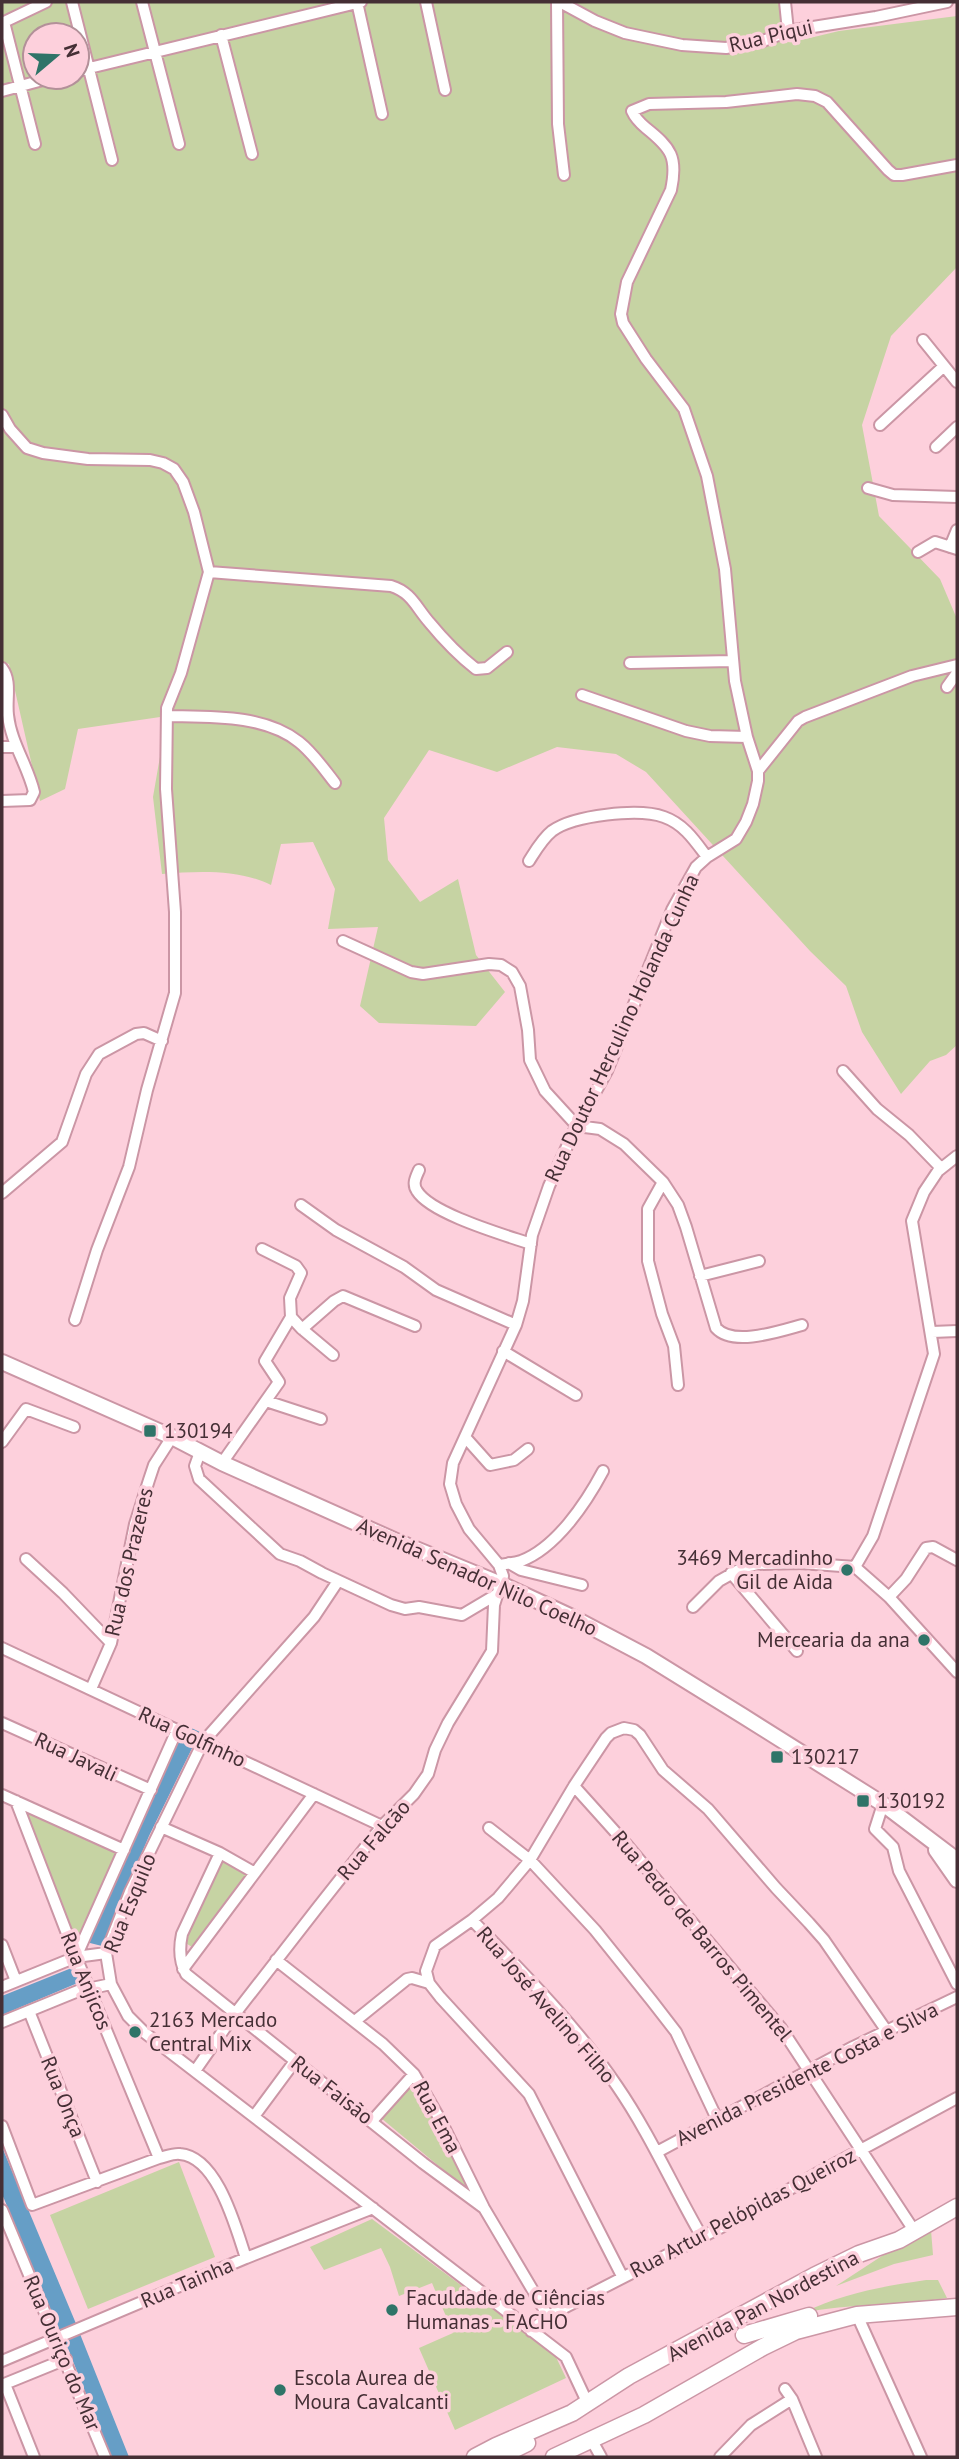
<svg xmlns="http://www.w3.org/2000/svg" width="959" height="2459" font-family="'PT Sans',sans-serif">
<rect width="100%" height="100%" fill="#fdd0dc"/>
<path fill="#c6d3a3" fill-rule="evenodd" d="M2 2H785L793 42 839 31 957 16V267L891 336 862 425 879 516 940 579 957 619V1045L946 1055 930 1061 901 1094 862 1032 846 986 810 951 646 772 616 754 557 747 497 772 429 750 384 818 388 860 420 902 458 879 476 955 505 992 476 1026 379 1023 360 1006 378 927 328 929 335 889 313 842 281 844 271 885C239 869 198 871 162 874L153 797 167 716 78 729 65 789 40 801 9 664 2 662ZM35 35H77V77H35Z
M21 1809 118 1850 74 1945Z
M221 1860 250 1874 192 1947 184 1942Z
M414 2082 477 2198 381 2118Z
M179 2162 215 2257 88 2309 50 2215Z
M372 2219 555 2355 566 2378 455 2430 419 2348 453 2333 432 2283 399 2296 390 2267 381 2248 324 2270 310 2247Z
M931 2230 933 2255 894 2264 836 2286 891 2250Z
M926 2280H938L947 2298C899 2306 850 2303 802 2313 845 2293 879 2287 926 2280Z"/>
<path fill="#669ec6" d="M185 1725 200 1732 149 1836 102 1946 86 1942Z
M74 1967 80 1982 2 2015V1996Z
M2 2147 77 2326 60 2332 2 2194Z
M80 2334 129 2457H111L65 2341Z"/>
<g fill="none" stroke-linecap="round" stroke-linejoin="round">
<defs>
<path id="minor" d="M72 2 112 160
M142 2 179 144
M357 2 382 114
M426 2 445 90
M557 2 558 124 564 175
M560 2 595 21 625 33 682 45 726 48 763 41 788 31 876 17 947 2
M785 2 788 31
M4 22 35 144
M2 23 46 2
M221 35 252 154
M77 71 361 2
M2 91 54 77
M923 340 957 382
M2 415 10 429 27 448 43 453 88 459 150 460 163 463 174 469 183 482 194 512 209 572 181 673 167 708 166 789 175 912V993L147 1090 129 1167 97 1250 75 1320
M880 425 943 367
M936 447 957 427
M868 488 893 495 957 497
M950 547 957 530
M918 552 935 542 957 549
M209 572 391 586C411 592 416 607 429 622 443 639 458 655 476 669L487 668 507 652
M630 663 732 661
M2 668C12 681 6 699 8 715 11 743 28 766 34 792L30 800 2 801
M947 687 957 673
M582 695 686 731 710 736 747 737
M167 716C209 717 264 714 299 742 313 753 324 769 335 783
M2 747H16
M758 771 798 721 805 717 912 676 957 665
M529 861C536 850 542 839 552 831 574 815 639 808 664 817 684 824 695 841 707 857
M343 941 411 972 423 974 489 964 501 965 512 972 520 986 528 1030 530 1060 545 1091 577 1126 600 1129 624 1144 663 1182 678 1205 686 1227 716 1328C733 1347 780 1331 802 1325
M843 1071 877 1109 909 1135 941 1168
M419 1170C416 1177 412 1184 417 1191 431 1214 505 1235 531 1244
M663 1182 648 1209V1261L662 1314 674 1346 678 1385
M2 1193 62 1142 86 1074 99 1054 136 1034 144 1033 162 1041
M301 1205 336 1230 404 1267 436 1290 516 1325
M700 1276 759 1261
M291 1317 302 1329 334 1301 343 1296 415 1326
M302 1329 333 1355
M932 1332 957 1331
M503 1351 576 1395
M266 1401 321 1419
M465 1437 490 1465 514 1460 528 1449
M2 1442 26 1409 74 1427
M200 1452 195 1466 199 1479 280 1554 300 1561 322 1573 391 1605 405 1609 419 1607 462 1615 499 1593
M222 1463 279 1382 265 1361 291 1317 290 1298 301 1273 296 1266 262 1249
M26 1559 63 1593 111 1643
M509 1563 521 1570 582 1585
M499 1565C506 1564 514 1563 521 1561 556 1548 586 1503 603 1471
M855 1567 873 1536 934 1354 912 1221 924 1192 938 1171 957 1156
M731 1573 797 1651
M338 1581 314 1617 203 1742 130 1892 106 1953 111 1984 128 2016 145 2033 566 2357 588 2404
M889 1597 906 1579 926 1548 933 1547 957 1560
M693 1607 719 1581 742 1568 758 1564 800 1563 855 1567 889 1597 957 1672
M2 1648 382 1826
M91 1689 111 1643 135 1524 149 1480 154 1465 172 1437
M2 1723 151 1790
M574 1786 627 1845 781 2028 915 2232
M2 1795 124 1850
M16 1801 76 1957 159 2158
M883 1804 875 1829 893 1847 899 1871 957 1984
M161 1827 220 1853 255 1873
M489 1828 530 1860 595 1930 652 2001 676 2032 717 2119
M220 1853 182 1934C179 1948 179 1961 186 1974L423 2163 484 2208
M472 1920C523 1973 576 2025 617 2086 650 2134 673 2187 702 2237
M2 1945 16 1981
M76 1957 177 1730
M276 1960 383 2044 414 2074 441 2121 484 2208 548 2316
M183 1969 314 1794
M2 1987 76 1957 106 1953
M29 2011 97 2182
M355 2021 407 1979 412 1978 429 1983
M2 2022 78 1991 111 1984
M195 2071 234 2015 318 1907 382 1826 414 1794 428 1774 435 1750 448 1723 492 1651 494 1605 503 1576 499 1565 469 1529 456 1504 450 1484 453 1463 516 1325 523 1301 532 1235 549 1186 574 1131 607 1071 672 910 696 867 707 857 736 839 746 822 753 804 758 781V771L747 737 735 681 725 569 707 476 684 409 646 359 623 323 621 314 627 282 671 190C678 157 671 148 646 128 640 123 635 118 632 111L649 104 726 102 797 94 815 96 827 102 888 170 894 175H902L957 165
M255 2115 295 2061
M372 2121 414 2074
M2 2126 32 2205 159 2158C165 2157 173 2153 180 2154 218 2157 236 2229 246 2258
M657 2152 853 2047 957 1997
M2 2210 105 2457
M622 2276 529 2094 440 1997 429 1983 426 1971 435 1946 472 1920 498 1898 530 1860 574 1786 606 1738 611 1733 624 1728 634 1730 640 1735 663 1770 708 1809 776 1888 809 1923 824 1940 886 2030
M857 2315 921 2457
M531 2331 548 2316 743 2216 816 2174 957 2098
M2 2361 246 2258 373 2208
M5 2384 34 2457
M2 2385 66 2359
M785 2389 792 2399 816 2457
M591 2439 601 2457
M720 2457 751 2425 792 2399"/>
<path id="major" d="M2 1362 172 1437 222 1463 394 1540 501 1584 572 1617 646 1656 743 1716 883 1804 957 1860
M936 1850 957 1880"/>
<path id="highway" d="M744 2335 809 2316
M475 2457 496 2446 572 2413 629 2376 814 2276 859 2254 899 2240 957 2207
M499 2457 527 2443
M554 2457 644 2415 763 2347 796 2331 857 2315 957 2307"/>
</defs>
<use href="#minor" stroke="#cb96a5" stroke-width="14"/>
<use href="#major" stroke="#cb96a5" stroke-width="18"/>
<use href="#highway" stroke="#cb96a5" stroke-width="19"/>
<use href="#minor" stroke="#fff" stroke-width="10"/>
<use href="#major" stroke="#fff" stroke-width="14"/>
<use href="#highway" stroke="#fff" stroke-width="16"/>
</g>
<g fill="#2f7468" stroke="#fdd0dc" stroke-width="2.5">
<rect x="143" y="1424" width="14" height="14" rx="3.5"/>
<circle cx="847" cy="1570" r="7"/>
<circle cx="924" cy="1640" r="7"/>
<rect x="770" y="1750" width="14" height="14" rx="3.5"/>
<rect x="856" y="1794" width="14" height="14" rx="3.5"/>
<circle cx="135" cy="2032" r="7"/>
<circle cx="392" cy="2310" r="7"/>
<circle cx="280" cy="2390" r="7"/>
</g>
<g text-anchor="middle" stroke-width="7" stroke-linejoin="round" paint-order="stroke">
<g font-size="21" fill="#452f35" stroke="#fdd0dc">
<text transform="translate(771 36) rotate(-13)" y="7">Rua Piqui</text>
<text transform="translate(622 1028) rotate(-65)" y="7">Rua Doutor Herculino Holanda Cunha</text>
<text transform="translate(129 1562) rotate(-77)" y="7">Rua dos Prazeres</text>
<text transform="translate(477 1577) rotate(24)" y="7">Avenida Senador Nilo Coelho</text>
<text transform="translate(192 1737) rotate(25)" y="7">Rua Golfinho</text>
<text transform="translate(76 1757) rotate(25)" y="7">Rua Javali</text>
<text transform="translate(374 1840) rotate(-49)" y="7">Rua Falcão</text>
<text transform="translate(130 1903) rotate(-68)" y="7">Rua Esquilo</text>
<text transform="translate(702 1936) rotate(50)" y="7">Rua Pedro de Barros Pimentel</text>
<text transform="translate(86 1981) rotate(68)" y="7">Rua Anjicos</text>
<text transform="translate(546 2005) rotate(49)" y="7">Rua José Avelino Filho</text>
<text transform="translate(807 2074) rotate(-27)" y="7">Avenida Presidente Costa e Silva</text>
<text transform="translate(332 2090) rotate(38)" y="7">Rua Faisão</text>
<text transform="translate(63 2097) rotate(68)" y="7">Rua Onça</text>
<text transform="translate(437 2117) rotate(62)" y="7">Rua Ema</text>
<text transform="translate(743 2213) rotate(-28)" y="7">Rua Artur Pelópidas Queiroz</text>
<text transform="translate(187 2283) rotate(-23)" y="7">Rua Tainha</text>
<text transform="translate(763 2306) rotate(-28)" y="7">Avenida Pan Nordestina</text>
<text transform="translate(62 2353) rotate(67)" y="7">Rua Ouriço do Mar</text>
</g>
<g font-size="21" fill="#452f35" stroke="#fdd0dc" text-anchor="start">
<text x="164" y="1438">130194</text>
<text x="833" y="1565" text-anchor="end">3469 Mercadinho<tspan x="833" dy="24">Gil de Aida</tspan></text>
<text x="910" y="1647" text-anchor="end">Mercearia da ana</text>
<text x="791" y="1764">130217</text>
<text x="877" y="1808">130192</text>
<text x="149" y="2027">2163 Mercado<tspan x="149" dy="24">Central Mix</tspan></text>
<text x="406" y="2305">Faculdade de Ciências<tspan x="406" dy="24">Humanas - FACHO</tspan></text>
<text x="294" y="2385">Escola Aurea de<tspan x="294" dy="24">Moura Cavalcanti</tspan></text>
</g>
</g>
<rect width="959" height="2459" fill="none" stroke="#452f35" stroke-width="7"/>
<g transform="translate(56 56) rotate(71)"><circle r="33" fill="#fdd0dc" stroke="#b39099" stroke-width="2"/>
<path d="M0-5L12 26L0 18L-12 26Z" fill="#2f7468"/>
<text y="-10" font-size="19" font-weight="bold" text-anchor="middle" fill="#452f35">N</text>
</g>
</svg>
